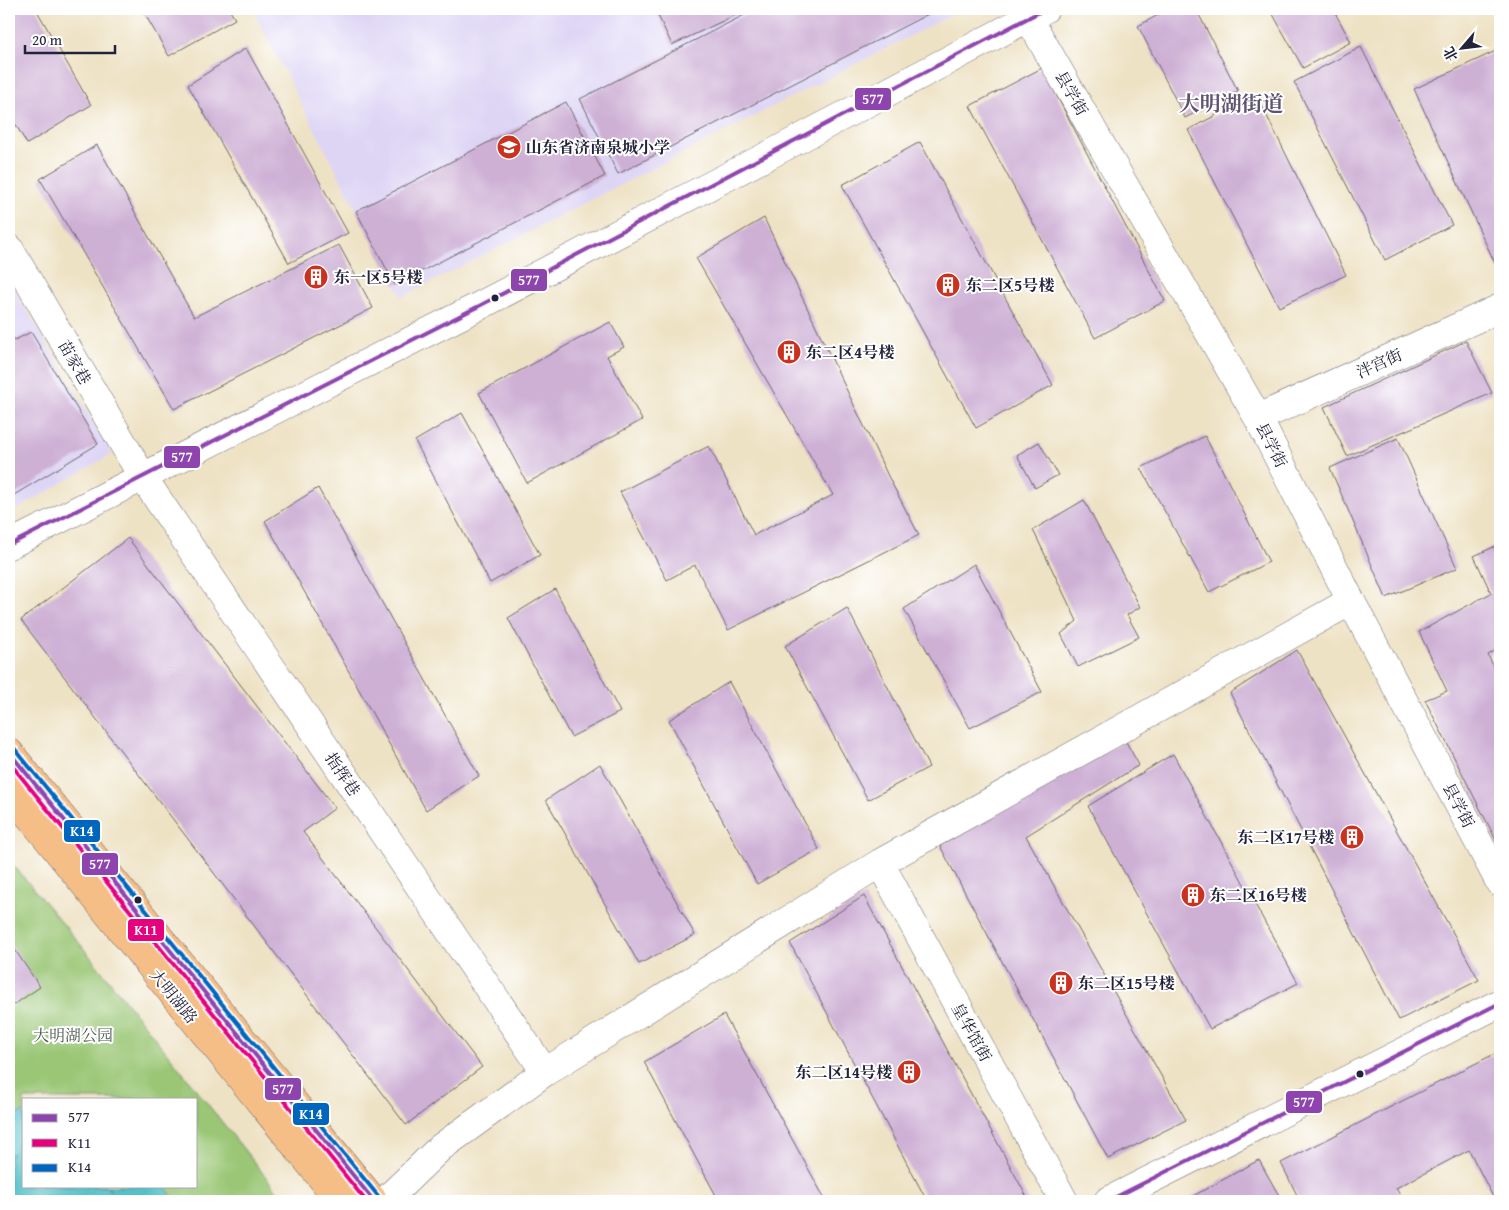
<svg xmlns="http://www.w3.org/2000/svg" width="1509" height="1210" font-family="'Gentium Book Plus','Noto Serif SC',serif">
<rect width="100%" height="100%" fill="#fff"/>
<filter id="ink" filterUnits="userSpaceOnUse"><feTurbulence type="fractalNoise" baseFrequency=".02" numOctaves="2"/><feDisplacementMap in="SourceGraphic" scale="10" xChannelSelector="R" yChannelSelector="G"/><feConvolveMatrix kernelMatrix="1 2 1 2 8 2 1 2 1" color-interpolation-filters="sRGB"/></filter>
<filter id="wash" filterUnits="userSpaceOnUse"><feTurbulence type="fractalNoise" baseFrequency=".0096" numOctaves="4" result="noise"/><feDisplacementMap in="SourceGraphic" scale="20" xChannelSelector="R" yChannelSelector="G"/><feGaussianBlur stdDeviation="1.12" result="paint"/><feColorMatrix in="noise" values="0 0 0 0 0 0 0 0 0 0 0 0 0 0 0 0 0 1.4 0 .05"/><feComposite in="paint" operator="in"/></filter>
<g filter="url(#wash)">
<rect width="100%" height="100%" fill="#eee2c4"/>
<path fill="#ded5f5" d="M252 9H963L402 297Z
M9 280 112 454 9 514Z"/>
<path fill="#9ac674" stroke="#5e7458" fill-rule="evenodd" d="M9 860 80 944 285 1201H9ZM24 1099H196V1186H24Z"/>
<path fill="#53c1c9" stroke="#3a7282" d="M24 1111V1186H164L177 1201H9V1119Z"/>
<g fill="none" stroke-linecap="round" stroke-linejoin="round">
<path stroke="#366274" stroke-width="1" stroke-dasharray="6 5" stroke-linecap="butt" d="M9 1156 24 1147
M107 1186 117 1201"/>
</g>
<g id="blocks">
<path fill="#ceb0d5" d="M9 9H36L91 105 27 144 9 113Z
M142 9H229L235 19 169 56Z
M655 9H748L672 45Z
M756 9H935L936 10 618 174 580 99Z
M1169 9H1196L1238 91 1185 118 1138 26Z
M1270 9H1333L1351 42 1303 68Z
M1361 47 1452 225 1385 260 1294 82Z
M246 48 348 233 289 263 188 85Z
M1500 49V274L1414 89Z
M1042 68 1165 301 1095 338 970 106Z
M1256 94 1346 275 1279 307 1188 130Z
M566 102 605 176 395 285 356 211Z
M920 142 1053 385 976 428 842 185Z
M97 145 194 317 339 245 373 308 174 409 40 179Z
M764 218 889 478 919 535 728 630 695 565 667 580 620 492 709 446 754 535 833 495 696 258Z
M610 322 624 347 607 356 642 420 527 483 479 393Z
M31 332 98 444 9 498V333L15 340Z
M1466 341 1492 393 1347 456 1324 407Z
M462 413 540 555 490 583 415 441Z
M1205 436 1269 562 1209 592 1141 468Z
M1398 438 1457 568 1386 598 1330 468Z
M1039 442 1058 475 1035 488 1017 455Z
M318 488 479 776 426 810 265 521Z
M1084 500 1140 607 1127 615 1139 637 1078 667 1061 634 1077 621 1033 530Z
M128 538 335 808 303 832 482 1067 406 1125 21 620Z
M1500 544V648L1488 655 1500 680V848L1425 700 1447 691 1419 632 1491 593 1474 556Z
M974 564 1042 692 970 728 904 609Z
M555 589 620 712 571 737 508 618Z
M847 608 929 767 868 800 785 646Z
M1297 650 1479 980 1399 1020 1230 693Z
M729 682 819 849 757 884 669 720Z
M1125 740 1139 765 1026 836 1186 1120 1108 1159 940 846Z
M1173 754 1298 983 1210 1029 1088 806Z
M600 764 695 935 639 964 546 800Z
M864 896 1029 1201H927L790 943Z
M9 941 40 987 9 1008Z
M724 1015 826 1201H719L644 1062Z
M1500 1051V1201H1495L1469 1150 1396 1188 1403 1201H1300L1281 1163Z
M1259 1160 1282 1201H1184Z"/>
</g>
</g>
<g filter="url(#ink)">
<use href="#blocks" fill-opacity="0" stroke="#69656b" stroke-width="1"/>
<g fill="none" stroke-linecap="round" stroke-linejoin="round">
<defs>
<path id="minor" d="M1028 17 1258 418 1351 601 1500 883
M9 248 142 476 545 1072
M1258 418 1500 308
M9 545 481 305 767 156 1045 9
M880 863 1064 1201
M385 1201 440 1148 545 1072 880 863 1351 601
M1108 1201 1500 1003"/>
<path id="major" d="M9 752 374 1201
M9 791 340 1201"/>
</defs>
<use href="#minor" stroke="#69656b" stroke-width="29"/>
<use href="#major" stroke="#69656b" stroke-width="29"/>
<use href="#minor" stroke="#fff" stroke-width="28"/>
<use href="#major" stroke="#f6be87" stroke-width="28"/>
<defs>
<path id="bus-1" d="M9 545 481 305 1045 9
M9 752 374 1201
M1108 1201 1500 1003"/>
<path id="bus-2" d="M9 762 366 1201"/>
<path id="bus-3" d="M14 748 379 1197"/>
</defs>
<use href="#bus-1" stroke="#fff" stroke-width="8"/>
<use href="#bus-2" stroke="#fff" stroke-width="8"/>
<use href="#bus-3" stroke="#fff" stroke-width="8"/>
<use href="#bus-1" stroke="#8e44ad" stroke-width="4"/>
<use href="#bus-2" stroke="#e5007d" stroke-width="4"/>
<use href="#bus-3" stroke="#0065bd" stroke-width="4"/>
</g>
</g>
<defs>
<symbol id="school-disc" viewBox="-11 -11 22 22"><circle r="9.5" fill="#c8321e" stroke="#fff"/><path d="M0-5L7-2L0 1L-7-2ZM-4 1L0 2.5L4 1V4Q0 6-4 4Z" fill="#fff"/></symbol>
<symbol id="building-disc" viewBox="-11 -11 22 22"><circle r="9.5" fill="#c8321e" stroke="#fff"/><path d="M-4-6H4V6H1V3H-1V6H-4ZM-2.5-4.3h1.7v1.8h-1.7ZM.8-4.3h1.7v1.8H.8ZM-2.5-1h1.7V.8h-1.7ZM.8-1h1.7V.8H.8Z" fill="#fff"/></symbol>
</defs>
<g fill-rule="evenodd">
<use href="#school-disc" x="495" y="133" width="28" height="28"/>
<use href="#building-disc" x="302" y="263" width="28" height="28"/>
<use href="#building-disc" x="934" y="271" width="28" height="28"/>
<use href="#building-disc" x="775" y="338" width="28" height="28"/>
<use href="#building-disc" x="1338" y="823" width="28" height="28"/>
<use href="#building-disc" x="1179" y="881" width="28" height="28"/>
<use href="#building-disc" x="1047" y="969" width="28" height="28"/>
<use href="#building-disc" x="895" y="1058" width="28" height="28"/>
</g>
<g fill="#22223b" stroke="#fff" stroke-width="2">
<circle cx="495" cy="298" r="4.5"/>
<circle cx="138" cy="900" r="4.5"/>
<circle cx="1360" cy="1074" r="4.5"/>
</g>
<g text-anchor="middle" stroke-width="4" stroke-linejoin="round" paint-order="stroke">
<g font-size="16" fill="#22223b" stroke="#fff">
<text transform="translate(1072 93) rotate(60)" y="6">县学街</text>
<text transform="translate(75 362) rotate(60)" y="6">苗家巷</text>
<text transform="translate(1379 363) rotate(-24)" y="6">泮宫街</text>
<text transform="translate(1272 445) rotate(63)" y="6">县学街</text>
<text transform="translate(343 774) rotate(56)" y="6">指挥巷</text>
<text transform="translate(1459 805) rotate(62)" y="6">县学街</text>
<text transform="translate(174 996) rotate(51)" y="6">大明湖路</text>
<text transform="translate(972 1032) rotate(61)" y="6">皇华馆街</text>
</g>
<g font-size="16" font-weight="bold" fill="#22223b" stroke="#fff" text-anchor="start">
<text x="526" y="153">山东省济南泉城小学</text>
<text x="334" y="283">东一区5号楼</text>
<text x="966" y="291">东二区5号楼</text>
<text x="806" y="358">东二区4号楼</text>
<text x="1334" y="843" text-anchor="end">东二区17号楼</text>
<text x="1210" y="901">东二区16号楼</text>
<text x="1078" y="989">东二区15号楼</text>
<text x="892" y="1078" text-anchor="end">东二区14号楼</text>
</g>
<g font-size="16" fill="#4c5b4f" stroke="#fff">
<text x="73" y="1041">大明湖公园</text>
</g>
<g font-size="21" font-weight="bold" fill="#5e5471" stroke="#fff">
<text x="1231" y="111">大明湖街道</text>
</g>
</g>
<g stroke="#fff" stroke-width="2">
<rect x="854" y="87" width="38" height="24" rx="5" fill="#8e44ad"/>
<rect x="510" y="268" width="38" height="24" rx="5" fill="#8e44ad"/>
<rect x="163" y="445" width="38" height="24" rx="5" fill="#8e44ad"/>
<rect x="63" y="819" width="38" height="24" rx="5" fill="#0065bd"/>
<rect x="81" y="852" width="38" height="24" rx="5" fill="#8e44ad"/>
<rect x="127" y="918" width="38" height="24" rx="5" fill="#e5007d"/>
<rect x="264" y="1077" width="38" height="24" rx="5" fill="#8e44ad"/>
<rect x="1285" y="1090" width="38" height="24" rx="5" fill="#8e44ad"/>
<rect x="292" y="1102" width="38" height="24" rx="5" fill="#0065bd"/>
</g>
<g font-size="14" text-anchor="middle" font-weight="bold" fill="#fff">
<text x="873" y="104">577</text>
<text x="529" y="285">577</text>
<text x="182" y="462">577</text>
<text x="82" y="836">K14</text>
<text x="100" y="869">577</text>
<text x="146" y="935">K11</text>
<text x="283" y="1094">577</text>
<text x="1304" y="1107">577</text>
<text x="311" y="1119">K14</text>
</g>
<rect width="1509" height="1210" fill="none" stroke="#fff" stroke-width="30"/>
<rect x="22" y="1098" width="175" height="90" fill="#ffffff" stroke="#a7a7b1"/>
<rect x="32" y="1114" width="25" height="8" fill="#8e44ad" stroke="#a7a7b1"/>
<text x="68" y="1122" font-size="15" fill="#22223b">577</text>
<rect x="32" y="1139" width="25" height="8" fill="#e5007d" stroke="#a7a7b1"/>
<text x="68" y="1148" font-size="15" fill="#22223b">K11</text>
<rect x="32" y="1164" width="25" height="8" fill="#0065bd" stroke="#a7a7b1"/>
<text x="68" y="1172" font-size="15" fill="#22223b">K14</text>
<g transform="translate(1462 48) rotate(242)" stroke="#ffffff" stroke-width="4" paint-order="stroke">
<path d="M0-4L9 19L0 12L-9 19Z" fill="#22223b"/>
<text y="-8" font-size="14" font-weight="bold" text-anchor="middle" fill="#22223b">北</text>
</g>
<path d="M25 45v8h90v-8" fill="none" stroke="#22223b" stroke-width="2.5"/>
<text x="32" y="45" font-size="15" fill="#22223b" stroke="#ffffff" stroke-width="4" paint-order="stroke">20 m</text>
</svg>
